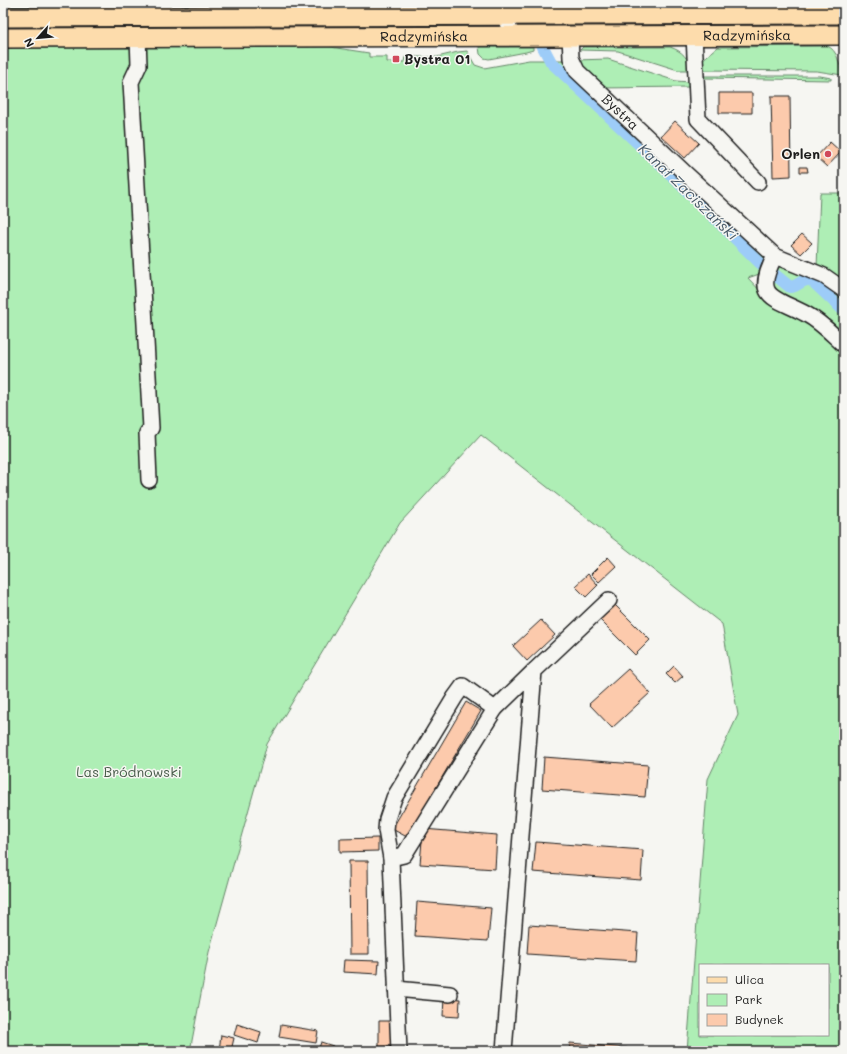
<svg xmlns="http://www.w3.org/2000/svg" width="847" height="1054" font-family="Mali,sans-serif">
<rect width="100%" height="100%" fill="#f6f6f2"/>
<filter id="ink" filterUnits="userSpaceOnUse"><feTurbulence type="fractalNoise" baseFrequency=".025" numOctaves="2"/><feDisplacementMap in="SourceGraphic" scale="8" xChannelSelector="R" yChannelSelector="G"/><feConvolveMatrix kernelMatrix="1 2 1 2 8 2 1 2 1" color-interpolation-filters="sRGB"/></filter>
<g filter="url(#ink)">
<path fill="#aeeeb5" stroke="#658568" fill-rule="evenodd" d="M3 3H424V5H3Z
M460 22V29L3 30V24Z
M828 23V27L538 28 526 24Z
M827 46C838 50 839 64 842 75L817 71 702 70V60L718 47Z
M330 47 369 53V57H387V62H404L405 57H437L458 52 467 51 475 65 484 68 529 60H565L765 256 766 259 762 273 748 278 765 296 772 292V275L791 289C798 289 802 281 810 281L844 313V1051H687L708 779 738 715 722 624 481 435 400 523 267 744 209 952 190 1051H3V48ZM700 965H828V1035H700Z
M479 47H533V50L526 52 489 59 484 58 480 54Z
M583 47H670C682 51 689 58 690 70H678L618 51 580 50Z
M608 59 676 81 690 82V87L600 88 576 60Z
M703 76H820L831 78V80L703 78Z
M820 193H844V283L817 267Z
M782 264C804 273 826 282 844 298V308L813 279 805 277 790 285 773 272 775 268Z"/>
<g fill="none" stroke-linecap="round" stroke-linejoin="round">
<path stroke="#9dccf8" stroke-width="12" d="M543 47 551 62 658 162 759 262 790 287C798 287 802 278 811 280L844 311"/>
</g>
<path fill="#fccaac" stroke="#1c1c1c" d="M719 93H752V113H719Z
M771 96H790L791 176 773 177Z
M675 121 699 143 685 158 661 136Z
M830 142 841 152 827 167 816 157Z
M800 167H807L808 172H800Z
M802 234 812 243 801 254 791 245Z
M608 557 616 566 599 582 591 574Z
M588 574 598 585 586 597 575 586Z
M613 603 650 640 635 655 598 618Z
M541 620 555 635 527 661 513 646Z
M674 666 683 676 675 683 666 674Z
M628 669 650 693 612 728 589 704Z
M466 702 481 711 407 837 392 829Z
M544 757 648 765 645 797 542 789Z
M423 829 497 835 495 869 420 864Z
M378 838V851L340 852V839Z
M536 842 643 850 641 880 533 872Z
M349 861H368L369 954H350Z
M417 902 491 908 488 941 415 936Z
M529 925 638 933 636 961 527 954Z
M344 960 379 961 378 974 343 972Z
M444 998 460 999 459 1017 443 1016Z
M379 1021H391L392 1046 379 1047Z
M237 1024 261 1032 258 1043 234 1035Z
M281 1025 318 1031 316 1043 279 1037Z
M221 1035 234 1038 231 1051H219Z
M321 1042 333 1046 332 1051H318Z
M570 1043 627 1048V1051H569Z"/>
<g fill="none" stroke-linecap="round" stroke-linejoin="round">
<defs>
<g id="minor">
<path d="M499 3 512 35"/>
<path id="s1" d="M570 35 571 58 577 71 685 173 775 256 824 276 844 290"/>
<path d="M694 35 698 119 758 182"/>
<path d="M138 37 139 65 131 82 151 428 147 433 149 480"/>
<path d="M775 256C752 299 775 297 806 314 821 322 832 334 844 345"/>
<path d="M391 858 386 830 387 819 394 798 455 697 463 686 495 709"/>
<path d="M396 989 450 994"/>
<path d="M399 1051 391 858 404 855 495 709 534 671"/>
<path d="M504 1051 534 671 609 600"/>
</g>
<g id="major">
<path d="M3 17 844 14"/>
<path id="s2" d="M3 38 844 35"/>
</g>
</defs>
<use href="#minor" stroke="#1c1c1c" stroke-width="18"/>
<use href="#major" stroke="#1c1c1c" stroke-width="22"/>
<use href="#minor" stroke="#f6f6f2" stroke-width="15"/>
<use href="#major" stroke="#fddcac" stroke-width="19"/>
</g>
</g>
<g fill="#d1495b" stroke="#f6f6f2" stroke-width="1.5">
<rect x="392" y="55" width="8" height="8" rx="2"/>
<circle cx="828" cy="154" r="4"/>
</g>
<g text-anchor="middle" stroke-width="3" stroke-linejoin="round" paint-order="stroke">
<g font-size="14" fill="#1c1c1c" stroke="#f6f6f2">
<text dy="5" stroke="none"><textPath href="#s2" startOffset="744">Radzymińska</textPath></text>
<text dy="5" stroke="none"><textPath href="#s2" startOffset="421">Radzymińska</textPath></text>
<text dy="5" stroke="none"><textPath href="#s1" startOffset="97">Bystra</textPath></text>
</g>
<g font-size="14" font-weight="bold" fill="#1c1c1c" stroke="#f6f6f2" text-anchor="start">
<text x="404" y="64">Bystra 01</text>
<text x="820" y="159" text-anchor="end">Orlen</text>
</g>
<g font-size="14" fill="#485b4a" stroke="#f6f6f2">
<text x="129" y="777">Las Bródnowski</text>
</g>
<g font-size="15" font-style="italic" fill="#495a69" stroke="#f6f6f2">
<text transform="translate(688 192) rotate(44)" y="5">Kanał Zaciszański</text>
</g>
</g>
<rect width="847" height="1054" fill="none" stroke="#f6f6f2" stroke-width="16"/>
<rect x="8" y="8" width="831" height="1038" fill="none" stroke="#1c1c1c" stroke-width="1.5" filter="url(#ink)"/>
<rect x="699" y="964" width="130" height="72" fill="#f6f6f2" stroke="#9f9f9c"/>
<rect x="707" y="977" width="20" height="6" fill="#fddcac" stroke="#9f9f9c"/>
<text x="735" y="984" font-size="12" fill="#1c1c1c">Ulica</text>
<rect x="707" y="994" width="20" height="12" fill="#aeeeb5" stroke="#9f9f9c"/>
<text x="735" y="1004" font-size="12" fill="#1c1c1c">Park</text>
<rect x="707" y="1014" width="20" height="12" fill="#fccaac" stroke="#9f9f9c"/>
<text x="735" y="1024" font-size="12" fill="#1c1c1c">Budynek</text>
<g transform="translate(38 38) rotate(243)" stroke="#f6f6f2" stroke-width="3" paint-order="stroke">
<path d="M0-3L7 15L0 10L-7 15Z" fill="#1c1c1c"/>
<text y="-6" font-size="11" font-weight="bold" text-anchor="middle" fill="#1c1c1c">N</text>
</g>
</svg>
